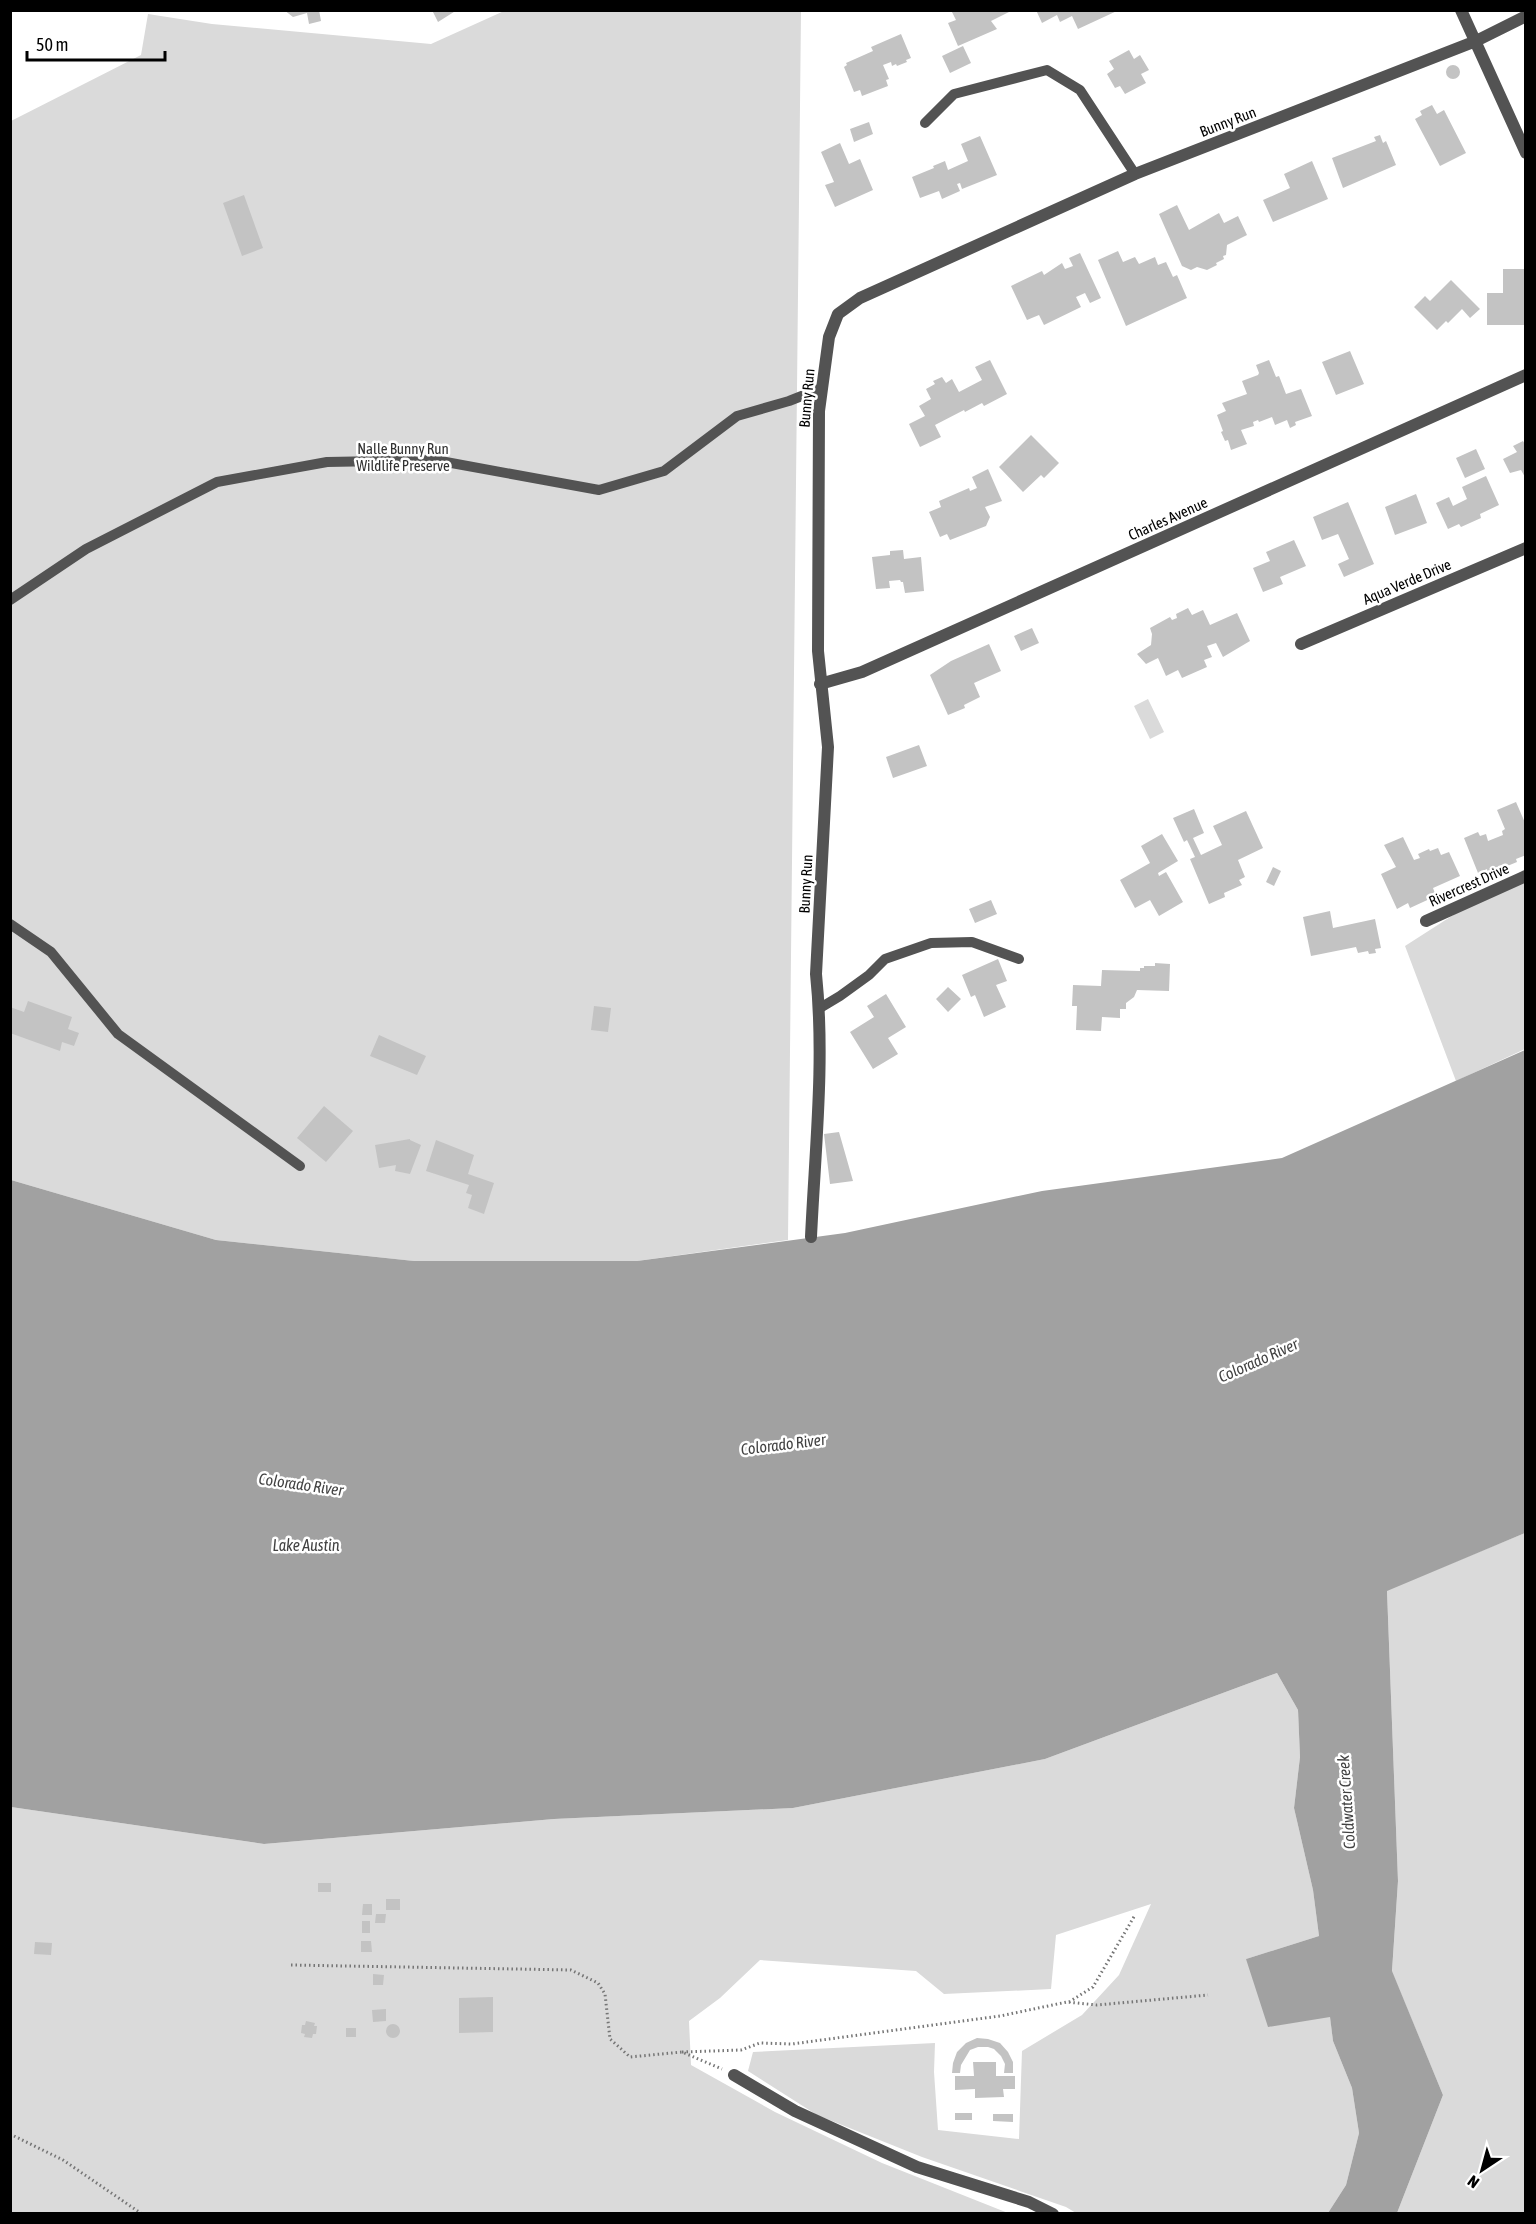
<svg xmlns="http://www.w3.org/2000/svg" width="1536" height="2224" font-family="'Asap Condensed',sans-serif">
<rect width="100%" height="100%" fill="#fff"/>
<path fill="#dadada" d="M504 11H801L788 1240 637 1261H414L216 1240 11 1180V121L141 55 148 14 212 24 431 44Z
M1148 699 1164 732 1150 739 1134 706Z
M1525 869V1049L1456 1081 1405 946Z
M1525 1533V2213H1397L1443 2095 1392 1972 1398 1881 1387 1590Z
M1277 1673 1298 1710 1300 1757 1294 1808 1313 1890 1319 1936 1246 1959 1330 2016 1333 2041 1352 2088 1359 2133 1346 2185 1328 2213H1076L1066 2207 922 2157 817 2115 748 2071 753 2052 935 2043 934 2072 938 2130 1019 2139 1022 2051 1082 2015 1119 1975 1151 1904 1056 1935 1051 1989 944 1994 916 1971 760 1960 720 1998 689 2021 691 2065 775 2112 882 2163 1008 2213 11 2214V1807L264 1844 554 1819 793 1808 1045 1759Z"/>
<path fill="#a1a1a1" d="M1525 1050V1533L1387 1591 1398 1881 1392 1971 1443 2095 1397 2213H1328L1346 2185 1359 2133 1352 2088 1333 2041 1330 2017 1268 2027 1246 1959 1319 1936 1313 1890 1294 1808 1300 1757 1298 1710 1277 1673 1045 1759 793 1808 554 1819 264 1844 11 1807V1180L216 1240 414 1261H637L845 1233 1042 1191 1282 1158Z"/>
<path fill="#c3c3c3" d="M284 10H319L321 21 309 24 307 13 293 17Z
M432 10H457L438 22Z
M951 10H1013L991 21 997 29 958 46 948 23 956 20Z
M1036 10H1119L1078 29 1072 16 1060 22 1057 15 1042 23Z
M901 34 911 58 906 60 907 62 897 66 896 64 892 66 891 62 883 65 889 79 886 80 888 86 862 96 860 90 854 92 844 67 847 65 846 63 873 51 871 47Z
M963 46 971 63 950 73 942 56Z
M1129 50 1134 59 1140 55 1149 70 1141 74 1146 83 1125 94 1120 86 1115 88 1107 74 1114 69 1109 61Z
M1446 72a7 7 0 1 1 14 0a7 7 0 1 1-14 0Z
M1432 105 1437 114 1444 110 1466 153 1440 166 1415 119 1422 115 1420 111Z
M869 122 873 134 854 142 850 129Z
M1380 135 1383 143 1386 141 1396 165 1343 188 1332 158 1376 141 1374 137Z
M980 136 997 175 962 189 960 183 957 184 960 191 942 199 939 191 920 198 912 177 934 168 933 166 945 161 948 170 968 161 961 144Z
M840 143 849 164 860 159 873 190 835 207 825 185 834 182 821 152Z
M1312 161 1328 199 1273 222 1263 200 1290 188 1284 174Z
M244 195 263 248 242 256 223 203Z
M1177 205 1189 230 1219 213 1224 223 1238 216 1247 235 1227 245 1226 255 1223 256 1224 259 1216 263 1217 265 1207 270 1197 267 1191 270 1182 266 1159 214Z
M1118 251 1123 262 1135 257 1139 264 1155 257 1158 265 1166 262 1173 277 1177 275 1187 298 1126 326 1098 260Z
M1080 253 1101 298 1090 303 1085 293 1076 297 1081 307 1044 325 1039 315 1027 320 1011 286 1042 271 1044 275 1062 263 1065 269 1073 266 1069 258Z
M1503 269H1524L1525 325H1487V293H1503Z
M1451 280 1480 309 1470 318 1462 309 1448 323 1446 321 1437 330 1414 307 1425 296 1430 301Z
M1350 351 1364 384 1336 395 1322 362Z
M990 360 1007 394 984 406 982 403 965 412 964 410 935 425 941 437 920 447 909 424 925 416 919 406 931 399 926 389 935 384 933 381 942 377 946 383 952 379 959 392 982 380 975 367Z
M1269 360 1276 377 1279 376 1286 394 1301 389 1312 416 1295 422 1296 425 1290 428 1287 420 1275 425 1272 417 1259 422 1258 420 1253 422 1254 426 1241 430 1247 444 1231 450 1228 440 1225 441 1221 432 1223 431 1217 415 1226 411 1222 403 1247 394 1242 381 1258 375 1259 373 1256 365Z
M1031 435 1059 463 1044 478 1041 475 1023 492 999 467Z
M1523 441 1526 446V479L1521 470 1510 473 1503 459 1517 452 1513 446Z
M1476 449 1485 469 1465 478 1456 458Z
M988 469 1002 501 985 507 990 517 986 526 950 540 947 534 940 537 929 512 941 507 939 501 969 488 970 491 977 488 972 477Z
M1486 476 1499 505 1480 514 1481 518 1461 527 1459 524 1448 529 1436 503 1449 497 1453 506 1467 499 1462 487Z
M1416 494 1427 523 1395 535 1385 507Z
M1348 502 1374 564 1344 577 1338 564 1349 559 1338 534 1322 540 1313 517Z
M1294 540 1306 566 1280 577 1283 584 1263 592 1253 568 1270 561 1266 552Z
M903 550 904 559 921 557 924 591 905 593 903 582H901L900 580 889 581 890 588 876 589 872 557 890 555V551Z
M1188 608 1192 615 1203 610 1210 625 1237 613 1250 641 1223 657 1216 643 1207 646 1212 657 1204 660 1207 667 1182 678 1178 670 1166 676 1158 658 1146 664 1137 654 1151 645 1152 634 1150 628 1170 617 1172 620 1177 618 1176 614Z
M1032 628 1039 643 1021 651 1014 636Z
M989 644 1001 671 974 683 980 697 964 705 965 708 948 715 930 675 951 661Z
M919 745 927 766 893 778 886 757Z
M1516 802 1526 825V855L1516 859 1517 862 1488 874 1487 869 1478 873 1464 838 1478 832 1480 836 1486 834 1488 841 1503 835 1502 831 1505 829 1497 810Z
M1194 809 1204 833 1193 838 1201 855 1222 845 1213 826 1246 811 1263 848 1238 860 1245 877 1239 880 1242 885 1224 893 1225 897 1209 904 1190 859 1195 857 1187 840 1184 842 1173 818Z
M1162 834 1178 861 1158 873 1159 876 1166 872 1183 902 1159 916 1150 900 1135 908 1120 880 1150 863 1141 846Z
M1403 837 1414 860 1420 858 1418 854 1429 849 1430 851 1438 848 1441 855 1449 852 1460 876 1433 888 1436 896 1410 908 1408 903 1397 909 1381 874 1396 867 1384 845Z
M1273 867 1281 871 1274 886 1266 882Z
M991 900 997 914 975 923 969 909Z
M1330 911 1333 928 1375 919 1381 948 1375 949 1376 953 1369 954 1368 951 1358 953 1356 947 1311 956 1303 917Z
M998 959 1007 981 996 985 1006 1007 984 1017 975 995 971 997 962 975Z
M1155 963 1170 964 1169 991 1137 990 1134 997 1126 1003V1009H1120V1018L1102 1017 1101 1031 1076 1030 1077 1006H1072L1073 985 1101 986 1102 970 1140 971V968H1144V966H1155Z
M948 987 961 999 948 1012 936 999Z
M886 994 906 1027 888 1038 898 1054 873 1069 850 1032 874 1017 867 1006Z
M28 1001 72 1017 68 1029 79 1033 74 1046 62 1042 60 1051 10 1033V1007L24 1012Z
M594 1006 611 1008 608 1032 591 1030Z
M379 1035 426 1056 417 1075 370 1056Z
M324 1106 353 1131 326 1162 297 1138Z
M839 1132 853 1181 830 1184 824 1134Z
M410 1139V1140L421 1145 410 1174 395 1171 396 1165 379 1168 375 1145Z
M436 1140 474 1155 468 1174 494 1183 484 1214 468 1208 472 1195 466 1193 469 1185 426 1171Z
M318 1883H331V1892H318Z
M386 1899H400V1910H386Z
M363 1904H372V1915H362Z
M376 1914H386L385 1923H375Z
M362 1921H370V1933H362Z
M361 1941H371L372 1952H361Z
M35 1942 52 1943 51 1955 34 1954Z
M373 1974 384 1975 383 1985H373Z
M493 1997V2032L459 2033V1998Z
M386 2009V2021L373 2022 372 2010Z
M306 2021 315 2023 314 2026H317L316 2034H313L312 2038 304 2037 305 2034 301 2033 302 2025H305Z
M386 2031a7 7 0 1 1 14 0a7 7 0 1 1-14 0Z
M346 2028H356V2037H346Z
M977 2038 988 2039 1000 2043 1008 2052 1013 2062V2073H1004L1005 2064 1001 2056 994 2049 988 2047H978L970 2050 961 2065 960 2073H952L953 2063 957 2052 966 2043Z
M973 2062H996V2076H1015V2089H1003L1004 2097 975 2098V2089L955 2090V2076H974Z
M955 2113H972V2120H955Z
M993 2114H1013V2122L993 2121Z"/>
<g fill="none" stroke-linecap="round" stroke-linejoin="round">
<path stroke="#757575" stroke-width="3" stroke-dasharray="1.5 3" stroke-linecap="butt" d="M291 1965 571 1970 598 1983 605 1994 610 2039 630 2057 682 2052 722 2069
M1069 2002 1093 1987 1135 1915
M682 2052 741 2050 760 2043 792 2044 1000 2016 1067 2002 1097 2005 1208 1995
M10 2134 63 2160 142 2214"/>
<path stroke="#535353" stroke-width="10" d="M925 123 954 94 1047 70 1080 90 1135 174
M10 600 86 549 217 482 327 462 435 460 599 490 664 471 737 416 789 401 822 388
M10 924 51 952 118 1034 300 1166
M820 1008 840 996 869 975 885 959 931 943 972 942 1019 959"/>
<path stroke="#535353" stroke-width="12" d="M1461 10 1526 153
M1301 644 1526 548
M820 684 862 672 1526 375
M1426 921 1526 876
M811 1237C815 1150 825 1061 816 974L828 747 818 651 819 411 829 337 838 314 860 298 1135 174 1476 41 1526 16
M734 2075 795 2111 917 2167 1029 2202 1053 2214"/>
</g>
<g text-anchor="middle" stroke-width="5" stroke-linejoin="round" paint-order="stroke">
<g font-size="15" fill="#000" stroke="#fff">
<text transform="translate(1228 122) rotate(-21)" y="5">Bunny Run</text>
<text transform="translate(807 398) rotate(-85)" y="5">Bunny Run</text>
<text transform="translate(1168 519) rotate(-24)" y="5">Charles Avenue</text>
<text transform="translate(1407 582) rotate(-23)" y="5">Aqua Verde Drive</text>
<text transform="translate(806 884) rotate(-87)" y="5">Bunny Run</text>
<text transform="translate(1469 885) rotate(-24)" y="5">Rivercrest Drive</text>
</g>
<g font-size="15" fill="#313131" stroke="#fff">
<text x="403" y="454">Nalle Bunny Run<tspan x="403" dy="17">Wildlife Preserve</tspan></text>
</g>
<g font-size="16" font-style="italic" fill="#424242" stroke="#fff">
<text transform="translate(1258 1360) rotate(-24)" y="6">Colorado River</text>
<text transform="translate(783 1444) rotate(-7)" y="6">Colorado River</text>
<text transform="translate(301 1484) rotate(8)" y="6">Colorado River</text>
<text x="306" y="1551">Lake Austin</text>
<text transform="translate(1346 1802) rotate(-94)" y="6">Coldwater Creek</text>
</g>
</g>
<rect width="1536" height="2224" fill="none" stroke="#000000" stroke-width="24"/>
<g transform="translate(1482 2170) rotate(216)" stroke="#ffffff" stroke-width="4.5" paint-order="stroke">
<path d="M0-4.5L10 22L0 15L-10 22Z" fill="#000000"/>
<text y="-9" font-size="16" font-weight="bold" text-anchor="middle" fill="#000000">N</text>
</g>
<path d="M27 51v9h138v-9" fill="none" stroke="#000000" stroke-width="3"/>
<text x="36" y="51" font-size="18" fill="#000000" stroke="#ffffff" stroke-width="4.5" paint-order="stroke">50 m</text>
</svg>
